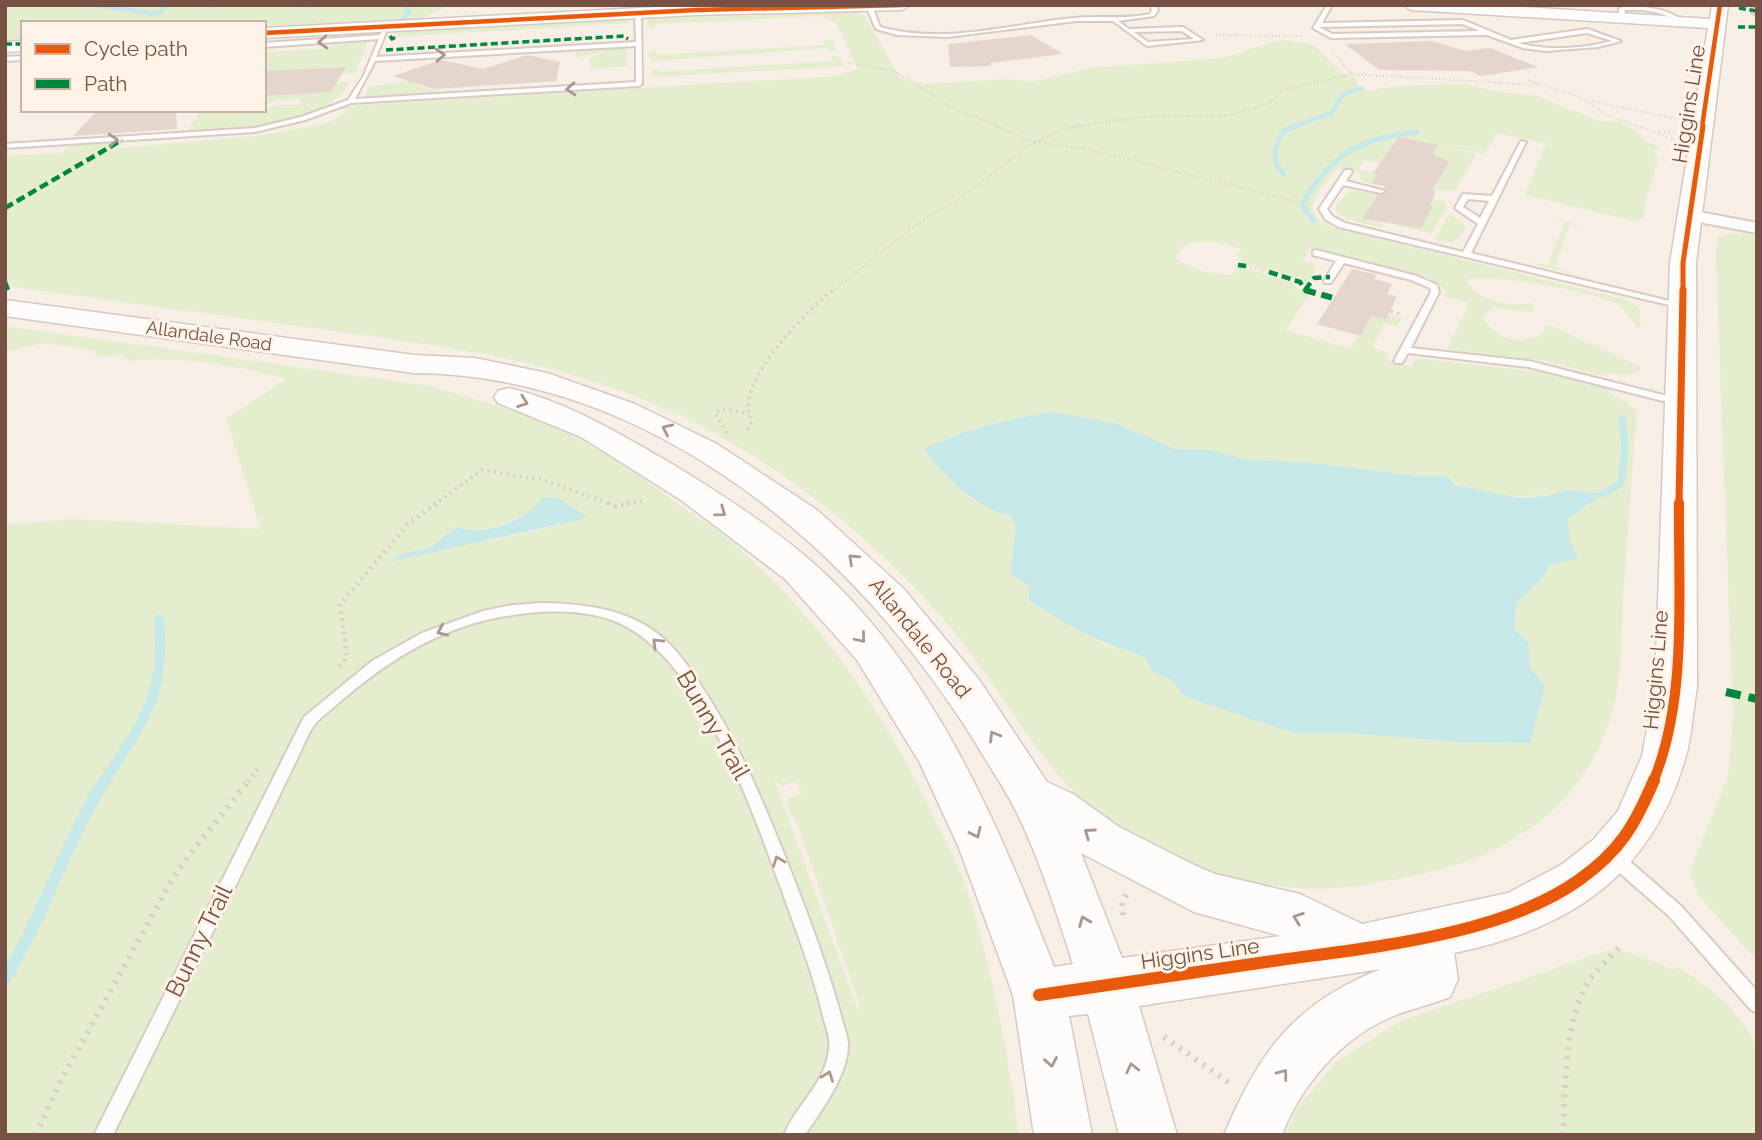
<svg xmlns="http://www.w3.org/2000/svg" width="1762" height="1140" font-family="Raleway,sans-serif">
<rect width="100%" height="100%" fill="#f7eee5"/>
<path fill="#e4edce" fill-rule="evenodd" d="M5 5H450L416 20 264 28V23H23V42L5 43Z
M853 12 864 15 899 76 905 81 928 84 1008 79 1032 82 1090 68 1224 58 1271 42 1285 40 1314 45 1344 74 1354 76 1358 88 1369 91 1394 86 1465 84 1498 92 1534 95 1599 121 1622 122 1641 134 1642 140 1660 146 1654 151 1658 160 1643 209 1645 218 1635 221 1525 195 1546 143 1497 133 1485 154 1438 145 1476 154 1456 190H1432L1450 161 1433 154 1438 145 1381 163 1365 160 1358 169 1378 174 1371 184 1359 180 1360 173 1338 168C1318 194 1293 211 1337 229L1623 299 1639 307 1641 330C1631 324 1629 313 1620 306 1604 293 1483 271 1466 280 1477 302 1510 307 1532 303L1535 307 1531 312 1494 307 1482 317C1491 330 1506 342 1523 340 1529 339 1533 336 1540 336L1546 326H1553L1640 367 1639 371 1628 375 1607 372 1605 376 1546 361 1447 349 1470 303 1446 297 1443 287 1427 277 1311 248 1303 260 1317 265 1307 284 1293 277 1242 263 1236 254 1242 249C1222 243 1185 232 1176 258 1190 271 1212 274 1231 275L1238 267 1244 268 1297 284 1294 288 1309 294 1286 330 1350 349 1371 316 1386 320 1388 315 1402 318 1397 326 1385 323 1372 347 1389 353 1385 360 1412 367 1415 359H1422L1539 372 1609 389 1610 394 1627 402 1637 412C1631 474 1628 535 1623 597 1621 629 1622 665 1616 696 1594 802 1509 859 1407 877 1372 884 1334 891 1298 888 1218 881 1127 852 1071 790 1024 738 988 669 940 615 867 533 780 464 681 416 570 361 442 346 320 329 215 315 110 300 5 286V156L62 153 69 145 123 142 116 147 122 148 256 136 328 123 345 113 341 107 344 106 839 76 858 68 836 23 821 16 656 24 651 28 647 27 648 19ZM1054 412 1115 423 1175 449 1210 450 1243 459 1313 463 1418 476H1447C1473 501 1535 500 1567 490L1585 506 1568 518 1569 539 1542 579 1517 601 1514 628 1529 644 1528 667 1545 686 1530 743 1458 742 1348 733H1293L1187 697 1171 680 1154 672 1143 656 1104 644 1072 624 1049 615 1029 586 1010 573 1016 528 1011 516 969 497 924 449C967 428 1007 419 1054 412Z
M620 19 628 20 630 23 392 37 402 31Z
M824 40H832L837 50 830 52 827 48 651 61 649 52 656 51 657 55 825 45Z
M345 42H368L355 73 342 74 345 67 264 71V52L321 49Z
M625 46 628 66 590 69V58L604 51 576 58V49Z
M831 56 839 57 844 66 650 77 652 69H658L659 72 832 61Z
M410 81 430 90 440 89 436 93 365 97 368 87Z
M351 82C318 130 239 129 187 132L201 110 249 113 278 105H299L301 99 279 100 264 105V96L331 92 337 83Z
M1350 191 1380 193 1362 219 1384 224 1382 228 1347 219 1336 211V205Z
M1434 199 1445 202 1447 206 1431 234 1395 225 1397 222 1421 227 1433 207 1430 206Z
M1449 214 1466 225 1463 234 1453 242 1435 240Z
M1546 217 1591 227 1570 223 1555 267 1574 274 1525 262 1548 265 1565 222Z
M1733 233 1757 235V961L1699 896 1689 873 1728 777 1733 718 1716 258 1717 237Z
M5 326 428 386C470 398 514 409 554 427 597 447 637 473 675 502 693 515 713 526 731 541 814 613 878 703 926 801 938 828 954 855 964 882 992 963 1007 1051 1019 1135H5V525L73 519 261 529 226 419 287 379C239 366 179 355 129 361L121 355 95 357V350L44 343 5 352ZM557 497 569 507 559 525 489 541 443 538 455 527C489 538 528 513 557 497ZM774 779 782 786 796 781 801 793 787 799 788 808 798 826 859 1004V1014Z
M1609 950 1632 953 1674 970 1676 966C1707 985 1742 1011 1756 1047 1761 1062 1757 1116 1757 1135H1285L1298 1107 1336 1062 1401 1021Z"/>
<path fill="#c7e8e8" d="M1054 412 1115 423 1175 449 1210 450 1243 459 1313 463 1418 476H1447L1456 485 1519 498 1546 496 1567 490 1603 494 1568 518 1569 539 1578 559 1551 564 1542 579 1517 601 1514 628 1529 644V667L1545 686 1530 743 1458 742 1348 733H1293L1186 697 1171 680 1154 672 1143 656C1103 644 1063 625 1029 600V586L1010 573 1016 528 1011 516C974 506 947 480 924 449 967 428 1007 419 1054 412Z
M557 497 588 518 388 562 408 552 430 548 456 527C484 537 525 521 543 498Z"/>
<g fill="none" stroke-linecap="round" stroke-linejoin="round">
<path stroke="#c7e8e8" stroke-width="4.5" d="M95 5 157 14 167 5
M206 5H216
M300 5H316
M402 20 410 11 403 5
M1292 127 1331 113 1343 94 1362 88"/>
<path stroke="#c7e8e8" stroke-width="5" d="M1284 174C1269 160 1275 147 1283 131L1297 126
M1303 202C1334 153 1359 138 1417 132
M1302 206 1314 221"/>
<path stroke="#c7e8e8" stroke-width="7" d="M1603 494 1621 483 1625 448 1622 419"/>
<path stroke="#c7e8e8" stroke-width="10" d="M104 782C143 720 166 697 159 620"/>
<path stroke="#c7e8e8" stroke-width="12" d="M5 978C44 915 65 843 105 780"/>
</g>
<path fill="#e4d6cd" d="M1031 35 1063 54 990 63 991 66 950 67 948 44Z
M1432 41 1465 51 1490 48 1538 67 1481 76 1470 71 1379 70 1345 44Z
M527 55 560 62 556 81 434 89 393 76 441 60 483 69Z
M346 67 331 92 264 96V71Z
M98 110H176L177 129 73 136Z
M1399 137 1438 145 1433 154 1450 161 1432 190 1436 191 1430 206H1433L1421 228 1362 219 1378 195 1388 192 1384 186 1371 184 1378 174 1373 173Z
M1352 269 1377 275 1374 279 1392 284 1387 294 1397 296 1386 320 1371 316 1361 336 1317 324Z"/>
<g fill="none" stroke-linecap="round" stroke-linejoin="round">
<defs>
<path id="lane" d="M1150 5H1156L1158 10 1154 16 1118 21 1129 29 1183 27 1203 40 1147 46 1113 21H1077L947 37 897 35 876 29 866 6H872L880 27C944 45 1011 24 1074 18 1100 15 1125 20 1150 14L1152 10ZM1182 31 1194 39 1148 42 1134 32Z
M1327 5H1332L1322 23 1463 20 1511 40 1587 29 1621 41 1598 47 1546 51 1523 48 1487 35 1331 38 1313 28ZM1462 24 1480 31 1332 34 1319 27ZM1587 33 1612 41C1582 49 1547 51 1518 43Z
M1622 7C1644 6 1665 7 1683 21L1678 22C1661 11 1644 9 1625 10L1624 17 1621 19 1618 17 1619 9Z
M638 11 641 13 642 84 639 86 351 103 305 120 255 132 5 148V144L255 128 301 117 348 100 363 77 379 39 264 47V43L380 35 382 32H386L376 57 636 42 635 13ZM636 46V82L355 99 375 61Z
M23 56V60L5 61V57Z
M1521 141 1526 142 1471 253 1686 305V309L1339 227 1326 220 1319 209 1345 170H1351L1352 172 1346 181 1385 191 1381 193 1343 185 1327 209 1332 216 1345 223 1463 252 1478 224 1455 208 1463 194 1492 196ZM1468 199 1489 201 1480 218 1463 207Z
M1316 250 1417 276 1437 285 1439 292 1411 348 1529 361 1683 400 1684 402 1679 405 1529 367 1408 353 1402 363H1396L1394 361 1431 292 1430 288 1411 280 1344 263 1331 283H1325L1324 281 1336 261 1313 255V251Z
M543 603C585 604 630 609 663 638 678 651 691 670 702 687 748 757 777 836 807 913 820 948 832 983 842 1019 844 1028 848 1036 848 1045 848 1075 821 1111 805 1135H784C796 1105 825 1084 829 1050 831 1038 826 1028 823 1016 813 973 797 933 782 891 753 812 704 669 627 627 585 603 516 611 471 624 421 640 380 667 341 701 333 708 322 716 315 724 307 734 302 750 296 761 283 788 270 815 257 842 209 940 161 1037 113 1135H94L304 717 372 661 422 633 483 611 513 605Z
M1613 850 1619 852 1681 906 1757 991V1013L1751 1010 1669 916 1607 862 1605 857 1607 852Z"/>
<path id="street" d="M1757 8V14L1752 13V9Z
M1689 210 1757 223V233L1683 219 1681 215Z"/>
<path id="secondary" d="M695 5H910L902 10 696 15 264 38V28Z
M1403 5H1493L1710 19 1712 5H1728L1696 263 1697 687C1693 710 1692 734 1686 756 1652 875 1571 929 1454 953L1458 979 1450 997C1430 1005 1409 1009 1389 1018 1341 1039 1300 1086 1282 1135H1224C1259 1051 1295 1003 1381 969L1139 1006 1177 1135H1119L1088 1014 1069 1016 1092 1135H1034L1013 995 959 848 920 763 857 660 785 579 681 500 581 437 498 403 494 397 498 391 509 388C568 402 620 434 672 464 718 492 771 526 811 561 932 667 997 821 1054 967L1073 964C1057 914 1041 863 1018 815 1006 790 989 766 975 742 855 549 653 375 414 373L5 316V300L414 355 475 358 547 373 635 404 717 444 817 510 904 589 980 681 1047 782 1073 794 1119 827 1194 865 1215 874 1300 894 1362 924 1508 893 1561 865 1593 840 1618 811 1642 756 1655 687 1670 263 1708 28 1411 10ZM1081 853 1194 912 1281 936 1122 958Z
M23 41V51L5 52V42Z"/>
</defs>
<use href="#lane" stroke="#d8cbc4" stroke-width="4"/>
<use href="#street" stroke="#d8cbc4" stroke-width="4"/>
<use href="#secondary" stroke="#d7c9c2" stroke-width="3"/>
<path stroke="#d7ccc7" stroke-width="2" stroke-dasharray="1 2.5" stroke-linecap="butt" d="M1216 35 1302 36
M1332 51 1351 73
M849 63 895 71 951 107 1000 127
M1528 80 1580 97 1609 116 1641 127
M1589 101 1679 119
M1071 127 1142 117 1230 115 1270 103 1282 90 1352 74 1538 85"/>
<path stroke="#d7ccc7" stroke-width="2.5" stroke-dasharray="1 3.5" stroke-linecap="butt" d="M1637 126 1674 139
M1660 132 1676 131
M1034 142 1068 128 1083 126
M1035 142 1086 149 1309 205
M1246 266 1269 272
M831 292 916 225 959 199 1034 142 995 126"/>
<path stroke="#d7ccc7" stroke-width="3.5" stroke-dasharray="2 4.5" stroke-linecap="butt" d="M1391 311 1403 315
M748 430 752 422C731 385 806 312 833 290
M727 433 715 413 721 409 747 413
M434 505 482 470 543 480 613 505
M621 505 642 501"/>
<path stroke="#d7ccc7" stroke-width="4.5" stroke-dasharray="2 5" stroke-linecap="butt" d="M608 503 616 506 630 503
M339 666 347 657 340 605 407 525 437 503
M248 782 260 766"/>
<path stroke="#d7ccc7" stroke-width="6" stroke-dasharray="2.5 7" stroke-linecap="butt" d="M1123 915 1122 902 1127 894
M1164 1037 1231 1084
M36 1135 60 1082 177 871 249 780
M1563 1135C1566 1087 1563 1030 1586 986 1594 970 1610 959 1621 945"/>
<use href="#lane" fill="#fefcfb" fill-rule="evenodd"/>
<use href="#street" fill="#fefcfb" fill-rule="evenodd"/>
<use href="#secondary" fill="#fefcfb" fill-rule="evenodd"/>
<path stroke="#00873e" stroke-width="3.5" stroke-dasharray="7 3.5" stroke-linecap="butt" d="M1739 8 1756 11
M1738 27H1757
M390 36 392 39 398 36
M5 44H23
M386 50 624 36 628 39"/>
<path stroke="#00873e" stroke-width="4.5" stroke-dasharray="9 4.5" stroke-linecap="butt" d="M5 208 122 140
M1238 265 1246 266
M1269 272 1300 282 1305 290 1311 292
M5 282 8 290
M1305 290 1314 278 1330 277"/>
<path stroke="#00873e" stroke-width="6" stroke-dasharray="11 6" stroke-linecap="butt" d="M1305 290 1333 298"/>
<path stroke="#00873e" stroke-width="8" stroke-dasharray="15 8" stroke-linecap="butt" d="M1726 692 1757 699"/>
<defs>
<path id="cycleway-far4" d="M264 33 696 10 902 5
M1702 127 1720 5"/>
<path id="cycleway-far3" d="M1683 292V263L1703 126"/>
<path id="cycleway-far2" d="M1679 505 1683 290"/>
<path id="cycleway-far1" d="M1653 782C1688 699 1678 592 1679 503"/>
<path id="cycleway" d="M1039 995C1119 983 1200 972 1280 960 1373 947 1502 935 1579 880 1620 851 1635 825 1654 780"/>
</defs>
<use href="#cycleway-far4" stroke="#fff3e7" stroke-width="6"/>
<use href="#cycleway-far3" stroke="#fff3e7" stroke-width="8"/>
<use href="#cycleway-far2" stroke="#fff3e7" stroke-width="10"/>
<use href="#cycleway-far1" stroke="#fff3e7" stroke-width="14"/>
<use href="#cycleway" stroke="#fff3e7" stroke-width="17"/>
<use href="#cycleway-far4" stroke="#e8590c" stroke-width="4.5"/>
<use href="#cycleway-far3" stroke="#e8590c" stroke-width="5"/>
<use href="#cycleway-far2" stroke="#e8590c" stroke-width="7"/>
<use href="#cycleway-far1" stroke="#e8590c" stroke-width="10"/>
<use href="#cycleway" stroke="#e8590c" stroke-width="12"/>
</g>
<defs><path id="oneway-chevron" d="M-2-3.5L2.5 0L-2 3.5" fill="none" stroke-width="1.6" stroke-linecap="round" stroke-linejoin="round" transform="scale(1.75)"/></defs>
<g stroke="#ac958d">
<use href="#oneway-chevron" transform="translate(323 42) rotate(177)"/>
<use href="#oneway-chevron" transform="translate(440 55) rotate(-4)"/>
<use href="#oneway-chevron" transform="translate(571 89) rotate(176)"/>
<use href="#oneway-chevron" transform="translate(113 140) rotate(-4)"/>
<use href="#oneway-chevron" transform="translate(523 402) rotate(20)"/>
<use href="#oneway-chevron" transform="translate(667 429) rotate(-155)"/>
<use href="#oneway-chevron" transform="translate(721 512) rotate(36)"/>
<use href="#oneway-chevron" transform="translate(853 559) rotate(-137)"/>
<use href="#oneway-chevron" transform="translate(442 631) rotate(156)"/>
<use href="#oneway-chevron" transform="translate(861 638) rotate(50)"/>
<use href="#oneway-chevron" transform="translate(657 643) rotate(-135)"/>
<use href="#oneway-chevron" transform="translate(994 736) rotate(-121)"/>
<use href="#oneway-chevron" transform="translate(976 833) rotate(65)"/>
<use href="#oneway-chevron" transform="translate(1089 833) rotate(-145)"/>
<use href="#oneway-chevron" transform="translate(778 861) rotate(-111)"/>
<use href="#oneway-chevron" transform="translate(1298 918) rotate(-160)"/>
<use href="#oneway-chevron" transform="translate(1084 921) rotate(-112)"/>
<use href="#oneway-chevron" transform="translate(1051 1062) rotate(80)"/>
<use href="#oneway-chevron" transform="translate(1132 1068) rotate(-103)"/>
<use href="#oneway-chevron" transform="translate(1283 1074) rotate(-53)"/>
<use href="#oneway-chevron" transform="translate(828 1076) rotate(-70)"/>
</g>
<g text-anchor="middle" stroke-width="6" stroke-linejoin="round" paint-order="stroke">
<g font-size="18" fill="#765144" stroke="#fff3e7">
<text transform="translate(209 336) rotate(8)" y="6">Allandale Road</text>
</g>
<g font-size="21" fill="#765144" stroke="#fff3e7">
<text transform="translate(1689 104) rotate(-81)" y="7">Higgins Line</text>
<text transform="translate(920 638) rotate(51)" y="7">Allandale Road</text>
<text transform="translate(1656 670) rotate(-85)" y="7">Higgins Line</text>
<text transform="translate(1200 954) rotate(-8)" y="7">Higgins Line</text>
</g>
<g font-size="24" fill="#765144" stroke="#fff3e7">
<text transform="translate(713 725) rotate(60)" y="8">Bunny Trail</text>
<text transform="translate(199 941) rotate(-64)" y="8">Bunny Trail</text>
</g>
</g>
<rect width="1762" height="1140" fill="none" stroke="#765144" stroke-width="14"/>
<rect x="21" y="21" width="245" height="91" fill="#fff3e7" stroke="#c8b2a6" stroke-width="2"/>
<rect x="35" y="44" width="35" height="10" fill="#e8590c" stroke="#c8b2a6" stroke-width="2"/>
<text x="84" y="56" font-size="21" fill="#765144">Cycle path</text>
<rect x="35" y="79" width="35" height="10" fill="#00873e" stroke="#c8b2a6" stroke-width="2"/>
<text x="84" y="91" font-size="21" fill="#765144">Path</text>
</svg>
